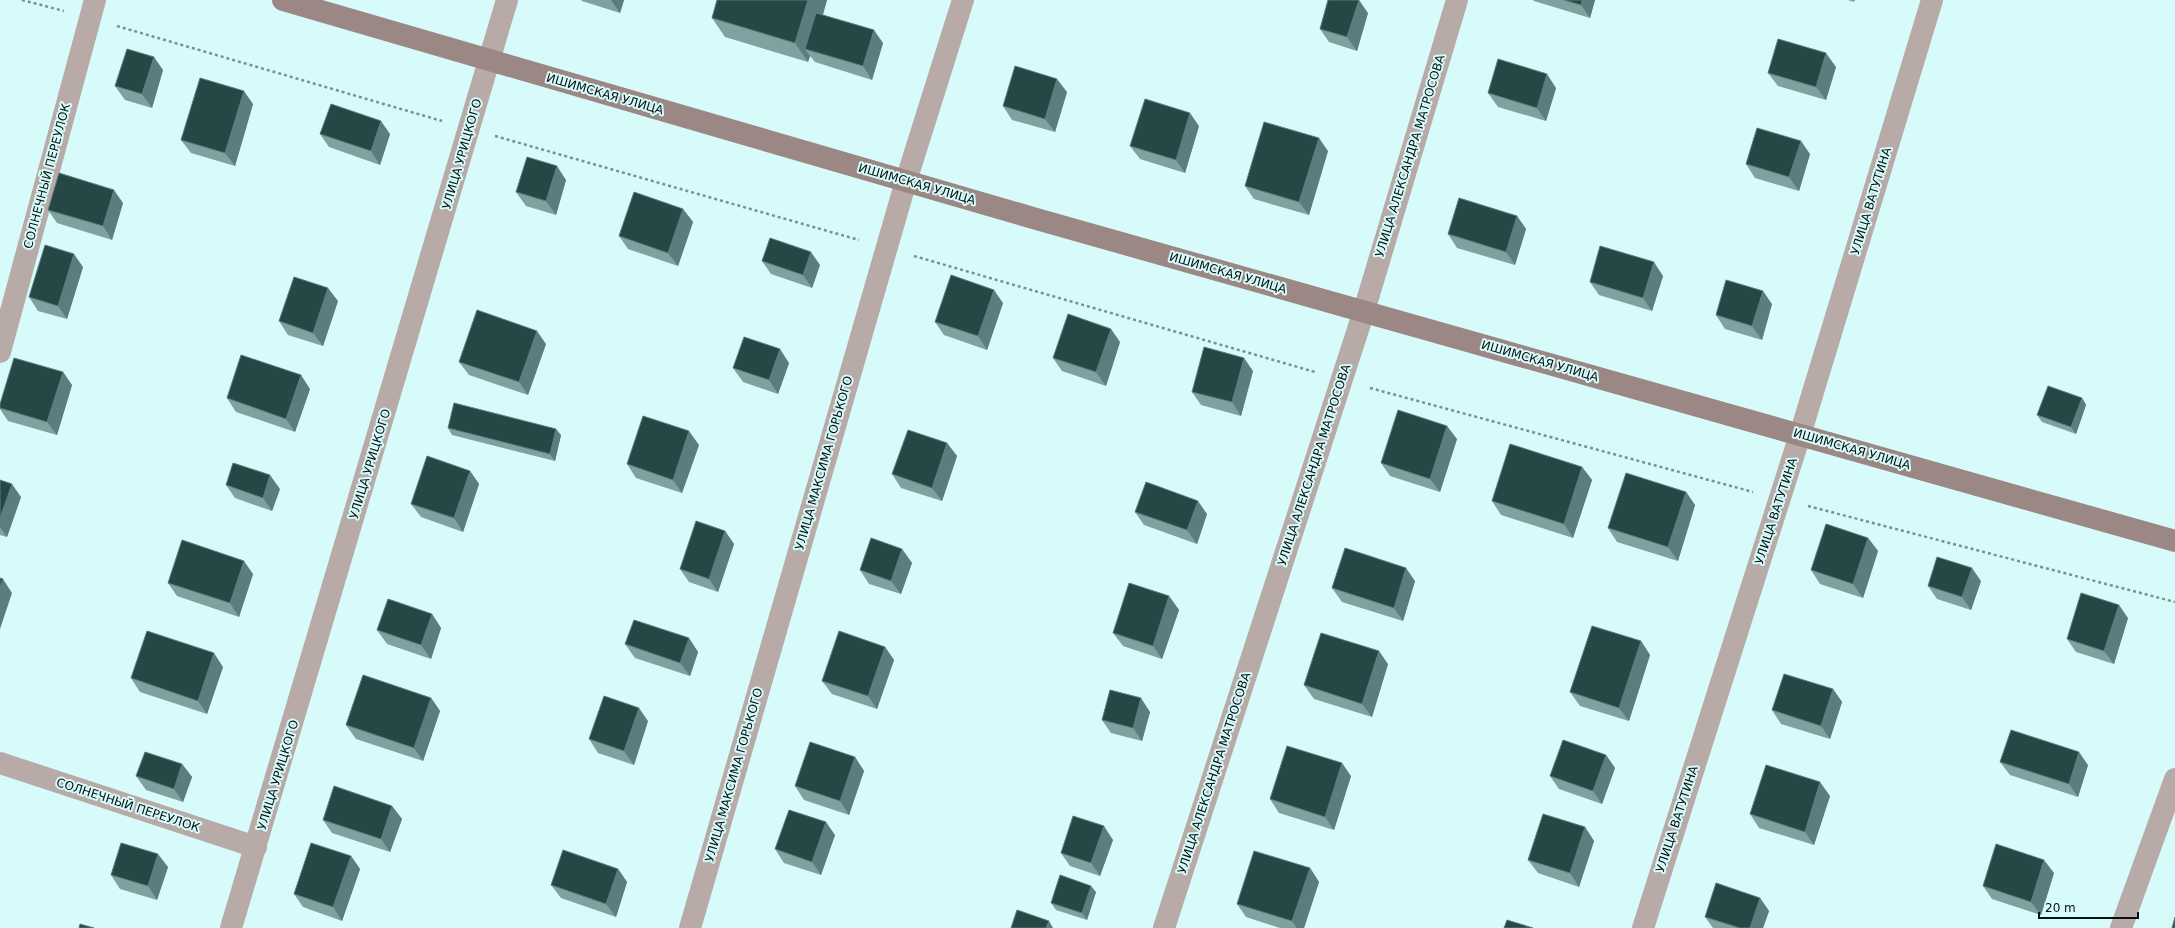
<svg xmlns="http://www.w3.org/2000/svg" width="2175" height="928" font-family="'DejaVu Sans',sans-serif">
<rect width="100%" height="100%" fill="#d7fbfa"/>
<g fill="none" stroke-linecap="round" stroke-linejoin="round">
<path stroke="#799291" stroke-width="2.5" stroke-dasharray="3 3" stroke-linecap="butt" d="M22 0 64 11
M117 26 442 121
M495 136 859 240
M914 256 1315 372
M1370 388 1753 492
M1808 506 2175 602"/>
<path stroke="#b8aaa7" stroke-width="22" d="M0 352 95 0
M0 763 256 847
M231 928 507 0
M690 928 906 181 963 0
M1164 928 1364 311 1457 0
M1643 928 1800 435 1932 0
M2121 928 2175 779"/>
<path stroke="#9b8783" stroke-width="22" d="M283 0 1040 220 2175 541"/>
</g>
<path fill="#7fa1a0" d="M581 0H624L620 13 582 1Z
M717 0H827L823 15 883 43 872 80 815 62 810 56 808 62 725 37 712 18Z
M1533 0H1595L1590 18 1534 1Z
M1848 0H1855L1854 2Z
M1368 13 1357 51 1329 42 1320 29Z
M1836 67 1826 100 1778 86 1768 73Z
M163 70 152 108 125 100 115 86Z
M1556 88 1546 121 1498 107 1488 93Z
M1067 92 1055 132 1012 120 1003 106Z
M253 104 235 166 191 153 181 140Z
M1199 126 1185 173 1140 159 1130 146Z
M320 134H390L380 165 329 147Z
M1328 151 1309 215 1254 199 1245 186Z
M1810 154 1799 191 1755 178 1746 164Z
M566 180 556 215 526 206 516 192Z
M123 203 112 240 57 223 48 210Z
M683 209 693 222 678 266 628 249 619 236Z
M1517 216 1526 229 1515 265 1457 248 1448 234Z
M762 261 820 265 812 288 771 274Z
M83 267 67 319 38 311 29 297Z
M1663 276 1652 311 1599 295 1590 282Z
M338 301 323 346 288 335 279 321Z
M1003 303 987 350 944 335 935 322Z
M1772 304 1762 340 1725 329 1716 315Z
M1120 342 1106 386 1062 371 1053 358Z
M546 344 528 395 469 375 459 362Z
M789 363 778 394 743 382 733 368Z
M1253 371 1241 416 1201 405 1192 392Z
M63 372 72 385 57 435 8 421 0 409V404Z
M310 389 295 432 236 412 227 398Z
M2082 398 2086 405 2076 434 2042 422 2037 415Z
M448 428 561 435 555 461 452 435Z
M1457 439 1440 492 1390 476 1381 463Z
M947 443 957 456 942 501 901 488 892 474Z
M699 445 682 493 636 478 627 464Z
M1582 467 1592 480 1573 538 1501 515 1492 501Z
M470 471 479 484 463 532 421 517 411 504Z
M0 480 21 497 7 537 0 535Z
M226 485 280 489 272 511 235 498Z
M1686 492 1695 505 1678 561 1617 542 1608 528Z
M1135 512 1207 514 1197 544 1144 525Z
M725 531 734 544 718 592 689 582 680 569Z
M1868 538 1878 551 1863 598 1820 584 1811 570Z
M902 549 912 563 901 594 869 584 860 570Z
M253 574 239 617 177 596 168 583Z
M1415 581 1403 621 1342 602 1332 588Z
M1981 581 1971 610 1937 599 1928 586Z
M1169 596 1179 610 1162 659 1123 646 1113 633Z
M432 614 441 628 431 659 387 644 377 630Z
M2128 618 2114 664 2076 652 2067 639Z
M689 638 698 652 690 676 635 658 625 644Z
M1641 641 1650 655 1629 721 1580 706 1570 692Z
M885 647 894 660 877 709 832 694 822 681Z
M1388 664 1372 717 1314 699 1304 685Z
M223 667 207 714 140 692 131 678Z
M1833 689 1842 702 1830 739 1781 724 1772 710Z
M431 698 440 711 423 761 356 739 346 725Z
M1150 712 1142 741 1111 733 1102 720Z
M648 721 634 765 598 753 589 739Z
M1606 755 1615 768 1602 804 1559 789 1550 776Z
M855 757 864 771 849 815 804 800 795 786Z
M2000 762 2088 765 2078 797 2010 775Z
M182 764 192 777 183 802 146 790 136 776Z
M1351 776 1334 830 1279 813 1270 799Z
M1830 796 1814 845 1759 828 1750 814Z
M392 806 402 819 390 852 332 833 323 820Z
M1585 827 1594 841 1579 887 1538 873 1528 860Z
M835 835 821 875 784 863 775 849Z
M1113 840 1100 876 1070 866 1061 853Z
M351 856 360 869 342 921 303 907 294 894Z
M168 867 157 900 120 889 111 875Z
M1310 868 1319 882 1304 928H1280L1246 917 1237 904Z
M618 869 627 882 616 917 561 898 551 885Z
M2054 873 2041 915 1992 899 1983 886Z
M1096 892 1087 920 1056 910 1051 903Z
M1760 898 1769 911 1763 928H1713L1705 917Z"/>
<path fill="#5c7d7d" d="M611 0H624L620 13Z
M808 0H827L812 51 805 49 810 56 808 62 795 43Z
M1359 0 1368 13 1357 51 1347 37Z
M1582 0H1595L1590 18 1581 5Z
M874 30 883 43 872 80 863 66Z
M1826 53 1836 67 1826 100 1816 87Z
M154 57 163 70 152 108 142 94Z
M1547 74 1556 88 1546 121 1537 108Z
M1057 79 1067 92 1055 132 1045 119Z
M244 91 253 104 235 166 225 153Z
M1190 113 1199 126 1185 173 1176 160Z
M381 121 390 134 380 165 371 151Z
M1319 138 1328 151 1309 215 1299 202Z
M1801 141 1810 154 1799 191 1789 177Z
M557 166 566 180 556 215 546 201Z
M114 190 123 203 112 240 103 226Z
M683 209 693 222 678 266 668 253Z
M1517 216 1526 229 1515 265 1506 252Z
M811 252 820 265 812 288 803 275Z
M74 254 83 267 67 319 58 306Z
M1654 262 1663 276 1652 311 1643 298Z
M328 288 338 301 323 346 313 333Z
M994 290 1003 303 987 350 978 336Z
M1763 291 1772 304 1762 340 1752 326Z
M1111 329 1120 342 1106 386 1096 372Z
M537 331 546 344 528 395 519 382Z
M780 349 789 363 778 394 769 380Z
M1244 358 1253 371 1241 416 1232 402Z
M63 372 72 385 57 435 47 422Z
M301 375 310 389 295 432 286 419Z
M2082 398 2086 405 2076 434 2071 427Z
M1447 426 1457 439 1440 492 1430 479Z
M556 429 561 435 555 461 550 454Z
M689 431 699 445 682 493 673 480Z
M947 443 957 456 942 501 932 488Z
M1582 467 1592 480 1573 538 1564 524Z
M470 471 479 484 463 532 454 518Z
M270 475 280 489 272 511 263 498Z
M12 484 21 497 7 537 0 527V518Z
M1686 492 1695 505 1678 561 1668 547Z
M1198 501 1207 514 1197 544 1187 530Z
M725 531 734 544 718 592 709 579Z
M1868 538 1878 551 1863 598 1853 584Z
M902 549 912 563 901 594 891 581Z
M244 561 253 574 239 617 230 603Z
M1406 568 1415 581 1403 621 1394 608Z
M1972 568 1981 581 1971 610 1962 597Z
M3 579 12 593 0 629V588Z
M1169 596 1179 610 1162 659 1153 646Z
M2119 605 2128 618 2114 664 2104 651Z
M432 614 441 628 431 659 421 645Z
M689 638 698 652 690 676 680 663Z
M1641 641 1650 655 1629 721 1619 708Z
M885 647 894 660 877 709 868 696Z
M1379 651 1388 664 1372 717 1362 704Z
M214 653 223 667 207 714 198 701Z
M1833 689 1842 702 1830 739 1821 726Z
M431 698 440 711 423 761 414 748Z
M1141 698 1150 712 1142 741 1133 728Z
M639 708 648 721 634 765 624 751Z
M2079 752 2088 765 2078 797 2069 784Z
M1606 755 1615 768 1602 804 1593 791Z
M855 757 864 771 849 815 840 801Z
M1342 763 1351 776 1334 830 1325 817Z
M182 764 192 777 183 802 174 789Z
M1820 782 1830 796 1814 845 1805 832Z
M392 806 402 819 390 852 381 839Z
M826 822 835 835 821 875 812 862Z
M1104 826 1113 840 1100 876 1091 863Z
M1585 827 1594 841 1579 887 1570 873Z
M158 854 168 867 157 900 148 886Z
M351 856 360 869 342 921 333 907Z
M2044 860 2054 873 2041 915 2031 902Z
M1310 868 1319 882 1304 928H1297L1292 921Z
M618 869 627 882 616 917 606 904Z
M1091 886 1096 892 1087 920 1082 913Z
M1760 898 1769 911 1763 928H1750Z
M1049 921 1053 928H1046Z"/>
<path fill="#274747" stroke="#5c7d7d" d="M717 0H808L795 43 712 18Z
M1328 0H1359L1347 37 1320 29Z
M1564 0H1582L1581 5Z
M816 13 874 30 863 66 805 49Z
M1778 39 1826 53 1816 87 1768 73Z
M127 49 154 57 142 94 115 86Z
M1498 59 1547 74 1537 108 1488 93Z
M1015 66 1057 79 1045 119 1003 106Z
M200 78 244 91 225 153 181 140Z
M1145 99 1190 113 1176 160 1130 146Z
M331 104 381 121 371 151 320 134Z
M1264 122 1319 138 1299 202 1245 186Z
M1757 128 1801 141 1789 177 1746 164Z
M527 157 557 166 546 201 516 192Z
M59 173 114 190 103 226 48 210Z
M634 192 683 209 668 253 619 236Z
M1459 198 1517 216 1506 252 1448 234Z
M770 238 811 252 803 275 762 261Z
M45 245 74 254 58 306 29 297Z
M1600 246 1654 262 1643 298 1590 282Z
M951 275 994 290 978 336 935 322Z
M294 277 328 288 313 333 279 321Z
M1726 280 1763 291 1752 326 1716 315Z
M477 310 537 331 519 382 459 362Z
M1068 314 1111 329 1096 372 1053 358Z
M744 337 780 349 769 380 733 368Z
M1204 347 1244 358 1232 402 1192 392Z
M241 355 301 375 286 419 227 398Z
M14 358 63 372 47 422 0 408V404Z
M2048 386 2082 398 2071 427 2037 415Z
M454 403 556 429 550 454 448 428Z
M1398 410 1447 426 1430 479 1381 463Z
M643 416 689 431 673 480 627 464Z
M908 430 947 443 932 488 892 474Z
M1510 444 1582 467 1564 524 1492 501Z
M427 456 470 471 454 518 411 504Z
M233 463 270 475 263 498 226 485Z
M1626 473 1686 492 1668 547 1608 528Z
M0 480 12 484 0 518Z
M1146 482 1198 501 1187 530 1135 512Z
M696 521 725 531 709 579 680 569Z
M1826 524 1868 538 1853 584 1811 570Z
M871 538 902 549 891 581 860 570Z
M182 540 244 561 230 603 168 583Z
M1345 548 1406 568 1394 608 1332 588Z
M1937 557 1972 568 1962 597 1928 586Z
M0 578 3 579 0 588Z
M1129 583 1169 596 1153 646 1113 633Z
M2081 593 2119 605 2104 651 2067 639Z
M388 599 432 614 421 645 377 630Z
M634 620 689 638 680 663 625 644Z
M1592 626 1641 641 1619 708 1570 692Z
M147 631 214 653 198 701 131 678Z
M839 631 885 647 868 696 822 681Z
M1321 633 1379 651 1362 704 1304 685Z
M1784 674 1833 689 1821 726 1772 710Z
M363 675 431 698 414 748 346 725Z
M1110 690 1141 698 1133 728 1102 720Z
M604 696 639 708 624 751 589 739Z
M2011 730 2079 752 2069 784 2000 762Z
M1563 740 1606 755 1593 791 1550 776Z
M810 742 855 757 840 801 795 786Z
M1287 746 1342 763 1325 817 1270 799Z
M145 752 182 764 174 789 136 776Z
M1766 765 1820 782 1805 832 1750 814Z
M334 786 392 806 381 839 323 820Z
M789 810 826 822 812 862 775 849Z
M1543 814 1585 827 1570 873 1528 860Z
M1073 816 1104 826 1091 863 1061 853Z
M121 843 158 854 148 886 111 875Z
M311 843 351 856 333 907 294 894Z
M1996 844 2044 860 2031 902 1983 886Z
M563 850 618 869 606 904 551 885Z
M1254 851 1310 868 1292 921 1237 904Z
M1060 875 1091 886 1082 913 1051 903Z
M1716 883 1760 898 1750 928H1740L1705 917Z
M1017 910 1049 921 1046 928H1011Z
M2175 917V928H2172Z
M1507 920 1533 928H1504Z
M80 924 94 928H79Z"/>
<g text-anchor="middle" stroke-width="4" stroke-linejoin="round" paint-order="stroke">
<g font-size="12" fill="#051111" stroke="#d7fbfa">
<text transform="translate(605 94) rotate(16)" y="4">ИШИМСКАЯ УЛИЦА</text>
<text transform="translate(462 154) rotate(-74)" y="4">УЛИЦА УРИЦКОГО</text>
<text transform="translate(1410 156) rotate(-73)" y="4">УЛИЦА АЛЕКСАНДРА МАТРОСОВА</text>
<text transform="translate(47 176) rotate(-75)" y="4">СОЛНЕЧНЫЙ ПЕРЕУЛОК</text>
<text transform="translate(917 184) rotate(16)" y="4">ИШИМСКАЯ УЛИЦА</text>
<text transform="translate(1871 201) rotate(-73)" y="4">УЛИЦА ВАТУТИНА</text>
<text transform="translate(1228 273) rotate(16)" y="4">ИШИМСКАЯ УЛИЦА</text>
<text transform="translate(1540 361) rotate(16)" y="4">ИШИМСКАЯ УЛИЦА</text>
<text transform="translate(1852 449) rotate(16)" y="4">ИШИМСКАЯ УЛИЦА</text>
<text transform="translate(824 463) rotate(-74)" y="4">УЛИЦА МАКСИМА ГОРЬКОГО</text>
<text transform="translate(370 464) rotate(-73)" y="4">УЛИЦА УРИЦКОГО</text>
<text transform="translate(1314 465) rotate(-72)" y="4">УЛИЦА АЛЕКСАНДРА МАТРОСОВА</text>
<text transform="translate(1776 511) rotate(-72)" y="4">УЛИЦА ВАТУТИНА</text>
<text transform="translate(1214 773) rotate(-72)" y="4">УЛИЦА АЛЕКСАНДРА МАТРОСОВА</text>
<text transform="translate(278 775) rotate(-73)" y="4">УЛИЦА УРИЦКОГО</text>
<text transform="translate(734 775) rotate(-74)" y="4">УЛИЦА МАКСИМА ГОРЬКОГО</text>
<text transform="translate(128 805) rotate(18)" y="4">СОЛНЕЧНЫЙ ПЕРЕУЛОК</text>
<text transform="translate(1677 819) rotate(-72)" y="4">УЛИЦА ВАТУТИНА</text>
</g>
</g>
<path d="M2039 912v6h99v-6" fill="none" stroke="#051111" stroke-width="2"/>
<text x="2045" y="912" font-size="12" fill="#051111" stroke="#d7fbfa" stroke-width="3" paint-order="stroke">20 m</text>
</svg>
